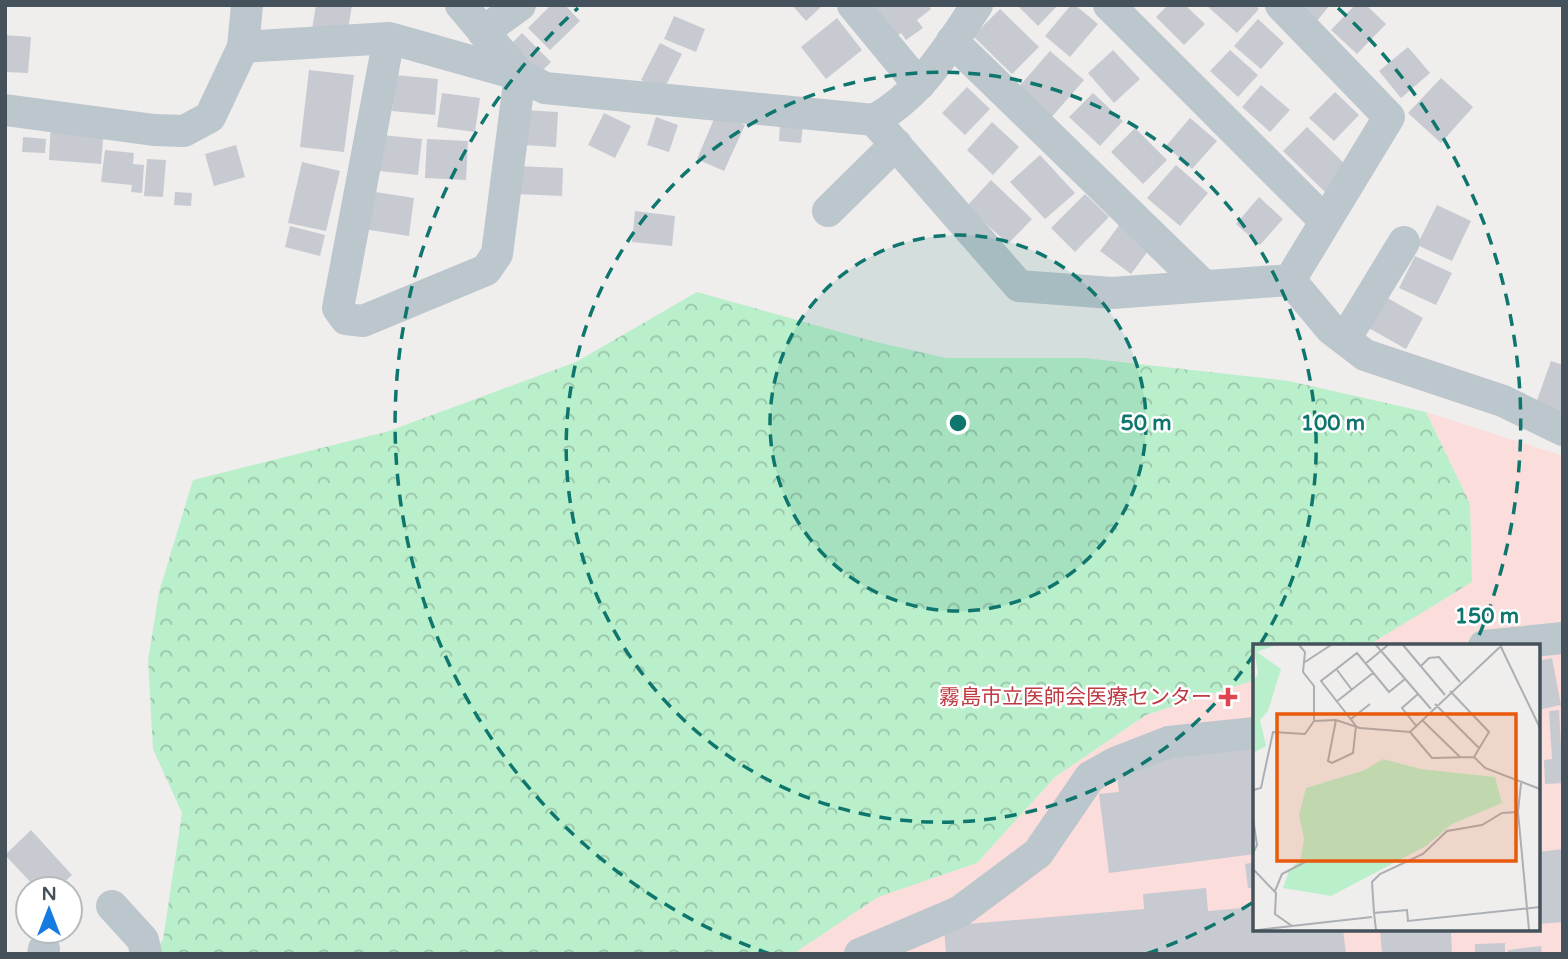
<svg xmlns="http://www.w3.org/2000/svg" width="1568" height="959" font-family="'Varela Round','Noto Sans JP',sans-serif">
<defs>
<pattern id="forest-crowns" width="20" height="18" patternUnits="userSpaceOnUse" patternTransform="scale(1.75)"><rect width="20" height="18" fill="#baefcb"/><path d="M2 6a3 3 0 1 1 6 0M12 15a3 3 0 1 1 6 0" fill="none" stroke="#99c4a8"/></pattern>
</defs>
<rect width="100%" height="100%" fill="#f0eded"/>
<path fill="#fbdddc" d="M1426 412 1563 456V954H793L878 897 977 863 1055 777 1146 715 1255 680V929H1538V646H1362L1372 643 1472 581 1470 504Z"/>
<path fill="url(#forest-crowns)" d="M697 292 872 341 946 358H1085L1289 381 1426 412 1470 504 1472 582 1372 643 1362 646H1255V680L1146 715 1055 777 977 863 878 897 793 954H151L163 940 182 813 153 749 148 660 159 592 193 480 386 432 576 362Z"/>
<path fill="#c7cad0" d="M316 5H352L347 35 312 29Z
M551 5H565L580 21 550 50 528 28Z
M792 5H823L806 21Z
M873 5H928L931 9 917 20 923 28 906 40 901 33 890 41Z
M1021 5H1058L1038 26 1019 7Z
M1071 5H1075L1098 24 1070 57 1045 36Z
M1168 5H1185L1205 24 1184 45 1156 17Z
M1206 5H1255L1259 9 1237 33Z
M1298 5H1330L1317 21Z
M1355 5H1366L1386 24 1357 54 1331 30Z
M1000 9 1039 47 1012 74 973 36Z
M674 16 705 29 696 52 664 39Z
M837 18 862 50 826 79 801 47Z
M1258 19 1284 43 1261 69 1234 46Z
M522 33 551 62 535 78 506 49Z
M5 35 31 37 28 73 5 72Z
M660 43 682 54 663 91 641 80Z
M1408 47 1430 73 1401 98 1379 71Z
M1113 50 1140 79 1114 103 1088 73Z
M1230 50 1258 75 1238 97 1210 71Z
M1050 51 1084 80 1050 119 1016 90Z
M309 70 354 75 344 152 300 147Z
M395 75 438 79 435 115 392 111Z
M1441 78 1473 107 1441 143 1408 113Z
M1261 85 1290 110 1270 132 1242 107Z
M967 87 990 109 965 135 942 113Z
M1335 92 1359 115 1334 141 1309 118Z
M442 93 480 98 475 132 437 127Z
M1093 93 1123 121 1100 146 1069 117Z
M525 110 558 112 556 147 524 145Z
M717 112 745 125 724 171 697 159Z
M604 113 631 126 615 158 588 145Z
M656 117 678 125 669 152 647 145Z
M1190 118 1217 141 1192 169 1166 146Z
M51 122 104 127 101 164 49 160Z
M992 122 1019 147 993 175 967 150Z
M780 123 803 125 801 143 779 141Z
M1307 127 1349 168 1325 192 1283 151Z
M1135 128 1167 160 1143 184 1111 152Z
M382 135 422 139 418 175 379 171Z
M23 137 46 139 45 153 22 152Z
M427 139 468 141 466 180 425 178Z
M236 145 245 177 214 186 205 154Z
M105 150 134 153 133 164 144 165 142 193 131 192 132 185 101 182Z
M1040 155 1075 193 1045 219 1010 182Z
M147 159 166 160 163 197 144 196Z
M302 162 340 171 326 231 288 223Z
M1176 165 1208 193 1180 226 1147 198Z
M516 166 563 168 562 196 515 194Z
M991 180 1032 219 1008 244 967 206Z
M369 191 414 198 409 236 363 229Z
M175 192 192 193 191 206 174 205Z
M1085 194 1109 217 1075 252 1051 228Z
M1259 197 1283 219 1260 245 1236 224Z
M1437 205 1471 221 1452 261 1417 245Z
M635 211 675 216 672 246 632 242Z
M1120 224 1151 247 1131 274 1100 251Z
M290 226 325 235 320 256 285 247Z
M1415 256 1452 273 1436 305 1399 288Z
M1384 296 1423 318 1406 349 1367 327Z
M1551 361 1563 365V416L1535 406Z
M1552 658 1561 705 1538 710V661Z
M1559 710 1563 783 1545 784 1544 760 1552 759 1549 711Z
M1255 745V854L1109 873 1099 794 1119 792 1115 763Z
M31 830 72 875 57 889H37L5 855Z
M1563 849V922L1538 924V852Z
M1255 862V887L1248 888 1245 864Z
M1206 888 1208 911 1255 907V929H1343L1346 954H946L944 926 1144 909 1143 894Z
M1380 929H1467V931L1451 933 1452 954H1382Z
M1505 943V954H1475V944Z
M1541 946 1542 954H1508V950Z"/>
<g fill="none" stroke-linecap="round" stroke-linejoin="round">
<path stroke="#bbc6cd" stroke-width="32" d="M853 5 919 85
M1109 5 1325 221
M1281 5 1389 117 1290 280
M483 32 520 5
M389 38 338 308 346 319 363 321 486 270 497 254 520 75 461 5
M952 41 1204 286
M243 47 389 38 520 75 545 88 874 120C921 94 948 48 977 5
M5 110 154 130 184 131 210 117 243 47 247 5
M874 120 1019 286 1112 293 1290 280 1331 329 1365 355 1503 401 1563 430
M828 211 896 144
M1345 339 1404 242
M1484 646 1563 638
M112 906 143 940 146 954
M43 954 44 949
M860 954 959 912 1038 853 1090 777 1115 763 1169 742 1255 733"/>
</g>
<circle cx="958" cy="423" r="188" fill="#0f766e" fill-opacity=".12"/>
<g fill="none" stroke="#0f766e" stroke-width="3.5" stroke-dasharray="12 9">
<circle cx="958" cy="423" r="188"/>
<path d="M1254 654A375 375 0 1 1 1261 643"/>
<path d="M1252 903A563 563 0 0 1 1146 954M770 954A563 563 0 0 1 578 8M1338 8A563 563 0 0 1 1476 643"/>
</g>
<path fill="#e0444e" stroke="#fff" stroke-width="2.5" d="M1224.5 686.5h7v7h7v7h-7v7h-7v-7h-7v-7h7z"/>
<g text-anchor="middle" stroke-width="5" stroke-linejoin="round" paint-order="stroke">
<g font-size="21" fill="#be3a42" stroke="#fff" text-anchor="end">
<text x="1212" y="704">霧島市立医師会医療センター</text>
</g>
</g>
<g transform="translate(1253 644)">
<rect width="287" height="287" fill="#f0eded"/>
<path d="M0 1H22L4 8 28 25 15 67 7 76 13 102 0 109V37L5 30ZM130 115 168 125 242 133 249 159 199 180 173 202 78 252 30 244 36 227 48 214 51 195 46 171 53 144 112 126Z" fill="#baefcb"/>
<path fill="none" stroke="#acafb3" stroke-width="2" d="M123 1 178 65M150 1 192 51M247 1 287 84M52 18 78 1M112 20 135 1M168 22 176 14 186 13 207 38M84 26 99 46M197 47 236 88 221 113M83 58 120 29M182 60 226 104M98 75 117 60M83 76 75 117 79 119 100 109 103 82 68 37 104 9 136 48 152 35M169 76 208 114M61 77 83 76 107 84 157 88 249 1M164 83 149 64 165 50M157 88 179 114 221 113 232 124 287 145M268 139 265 168 276 286M0 146 8 144 20 88 52 90 61 77V42L50 28 52 8 46 1M0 174 4 201 0 209M0 225 23 249 22 270 39 282 119 273M22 247 29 230 54 217M121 269 119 238 127 230 170 210 194 187 229 181 249 169 265 168M5 286 39 282M123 286 121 269 154 266 155 277 287 263"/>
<path fill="#e8590c" fill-opacity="0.15" stroke="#e8590c" stroke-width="3.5" d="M24 70H263V217H24Z"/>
<rect width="287" height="287" fill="none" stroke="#45525b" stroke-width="3.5"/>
</g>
<circle cx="958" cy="423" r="10" fill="#0f766e" stroke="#fff" stroke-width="3.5"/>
<g font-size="21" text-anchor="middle" font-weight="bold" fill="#0f766e" stroke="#fff" stroke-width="5" stroke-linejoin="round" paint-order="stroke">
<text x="1146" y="430">50 m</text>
<text x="1333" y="430">100 m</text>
<text x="1487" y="623">150 m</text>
</g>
<rect width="1568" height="959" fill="none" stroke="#45525b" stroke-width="14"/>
<g transform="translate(49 910)"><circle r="33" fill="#ffffff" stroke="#b5babd" stroke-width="2"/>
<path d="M0-5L12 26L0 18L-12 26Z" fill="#157be1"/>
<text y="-10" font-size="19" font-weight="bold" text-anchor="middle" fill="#45525b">N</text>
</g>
</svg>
